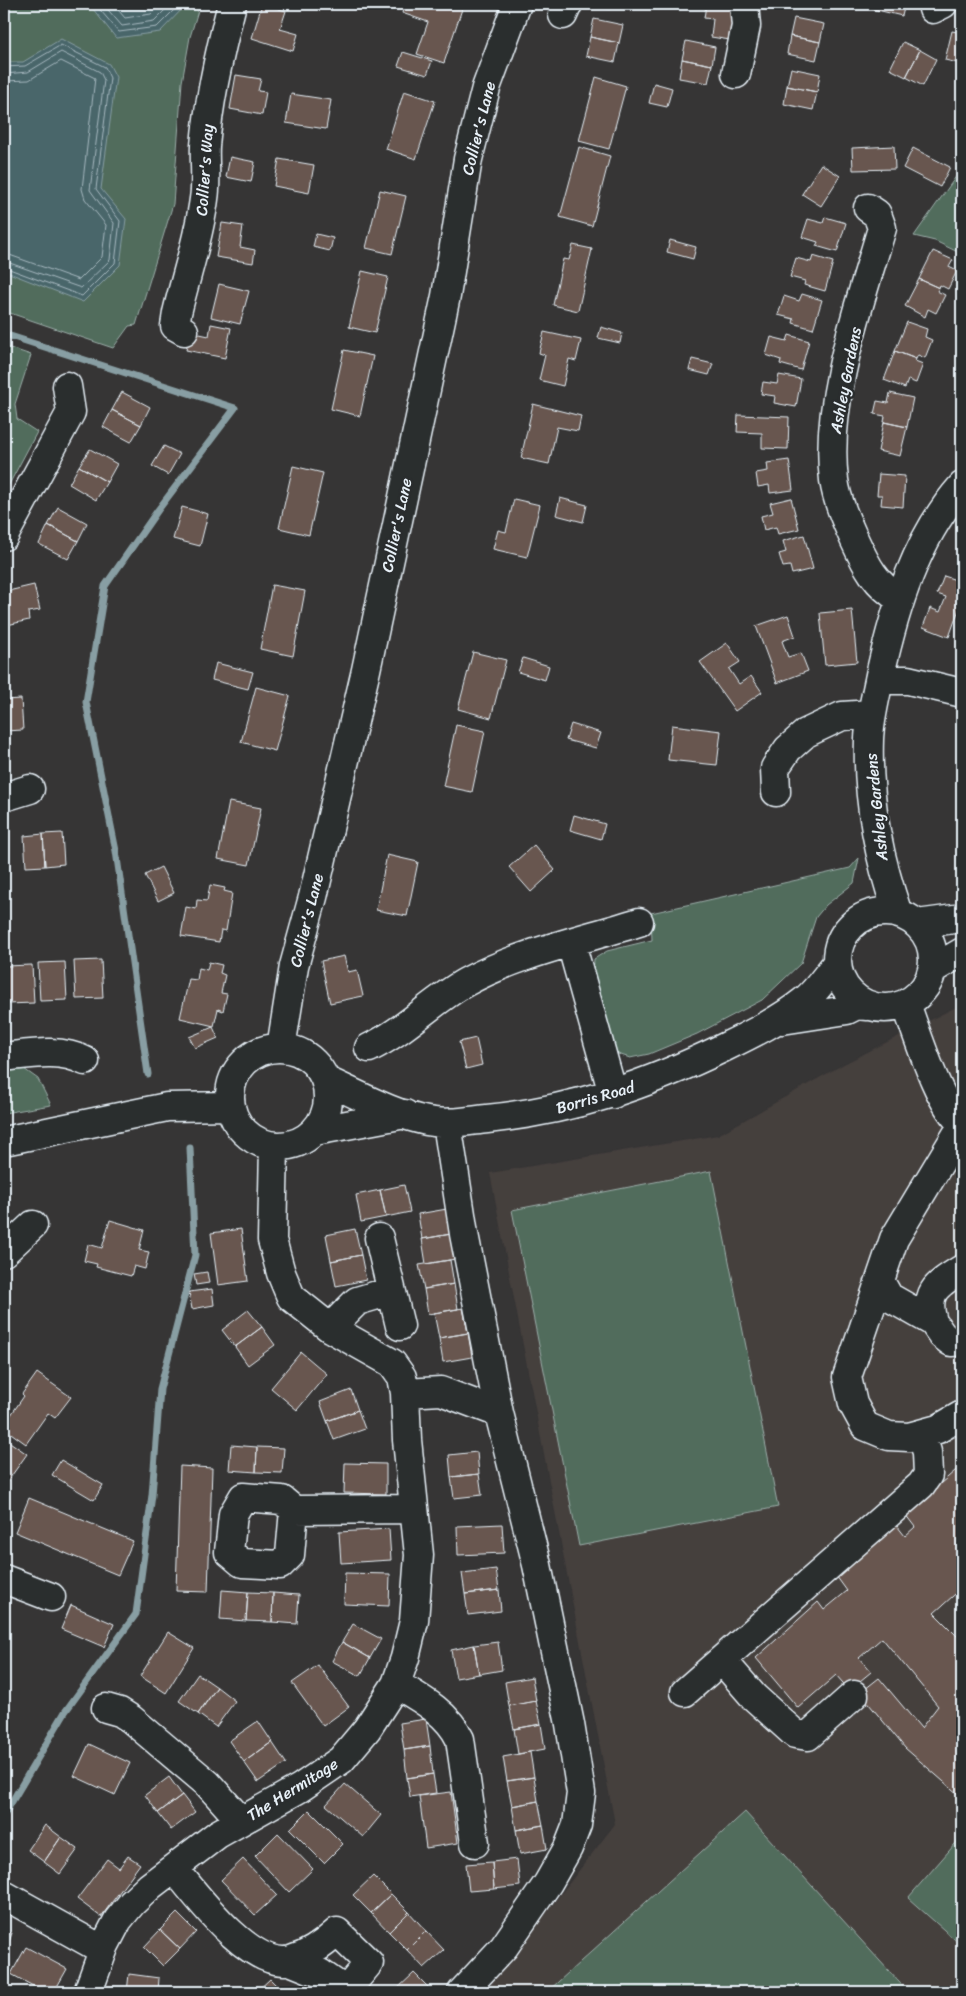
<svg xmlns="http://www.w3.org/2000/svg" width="966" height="1996" font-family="Sriracha,sans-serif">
<rect width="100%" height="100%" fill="#363535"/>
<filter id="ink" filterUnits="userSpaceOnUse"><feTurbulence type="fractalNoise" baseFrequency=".02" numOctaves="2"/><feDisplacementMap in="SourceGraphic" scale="10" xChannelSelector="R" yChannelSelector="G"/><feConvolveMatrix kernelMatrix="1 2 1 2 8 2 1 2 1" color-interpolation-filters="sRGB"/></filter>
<g filter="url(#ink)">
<path fill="#453f3d" d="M962 1004V1992H485L615 1824 490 1173 718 1135 844 1064Z"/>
<path fill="#516c5c" stroke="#9caeaa" d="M4 4H200L190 37 182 82 173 204 136 325 129 326 113 348 4 311Z
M962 168V254L935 241 914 236Z
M4 346 31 355 15 404 17 419 37 432 4 494Z
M859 858 854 883 826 905 816 917 801 963 762 1000 697 1034 649 1054 630 1058 618 1054 613 1046 593 977 594 959 607 951 652 940 651 913 850 868Z
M24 1069 38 1079 51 1105 4 1113V1071Z
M711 1171 778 1507 579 1546 512 1210Z
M745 1812 908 1992H547Z
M962 1836V1946L908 1898Z"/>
<path fill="#48666b" stroke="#889ea3" d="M89 4H187L160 32 116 38Z
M61 39 109 64 116 77 101 189 126 219 120 265 83 302 4 271V62H23Z"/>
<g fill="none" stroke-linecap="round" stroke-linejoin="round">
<path stroke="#a8b9c0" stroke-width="1" d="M95 4 119 32 157 27 180 4
M103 4 122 26 154 21 171 4
M113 4 125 18 151 14 161 4
M4 67 25 66 61 45 105 67 110 78 96 189 120 221 115 263 82 296 4 267
M4 74 28 72 61 52 100 72 104 80 90 190 114 223 110 260 81 288 4 261
M4 81 29 80 61 61 95 78 82 189 85 199 106 225 102 257 79 280 4 253"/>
<path stroke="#889ea3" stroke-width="7" d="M4 334 235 408 158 510 105 586 86 702 116 851 148 1074
M4 1815 65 1712 136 1614 152 1495 160 1389 195 1255 190 1148"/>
</g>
<path fill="#67574f" stroke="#e8f1f8" d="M262 4 286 11 280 29 298 34 293 51 252 38Z
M405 4H456L463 6 444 63 417 54 428 22 402 13Z
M594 4H611L610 9 594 6Z
M874 4H905L902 16 873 9Z
M706 5 734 8 730 40 711 37 713 19 704 18Z
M794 18 824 24 820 42 790 36Z
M594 19 623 25 619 43 590 37Z
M952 31 962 33V64L945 60Z
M790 36 820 42 816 60 787 54Z
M590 37 619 43 615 62 586 56Z
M686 41 715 47 712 65 682 59Z
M903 42 920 50 906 77 890 69Z
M920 50 936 59 923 86 906 77Z
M403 52 432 61 427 75 398 66Z
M682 59 712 65 708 83 679 78Z
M791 68 820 74 817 92 787 86Z
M236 75 261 79 258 91 266 92 262 115 230 109Z
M596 77 626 86 609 149 579 141Z
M654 83 672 88 667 107 649 103Z
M787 86 817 92 813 110 784 104Z
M404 91 435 101 416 159 386 149Z
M291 94 331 100 326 129 286 123Z
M894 146 895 169 853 170 852 148Z
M579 147 610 156 592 226 560 217Z
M913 148 950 167 940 187 903 168Z
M230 157 255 162 251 182 226 177Z
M279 159 314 165 309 193 274 186Z
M821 164 840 176 821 206 802 194Z
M380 190 406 196 392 254 366 248Z
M825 217 846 223 837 252 816 246 818 242 802 237 808 219 823 223Z
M222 223 243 226 240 247 255 250 253 263 216 257Z
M316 234 333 238 330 251 313 247Z
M670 240 696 247 693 259 667 252Z
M573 245 592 249 578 311 553 305 563 259 569 260Z
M933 251 953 260 949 267 957 271 948 289 940 285 939 288 919 279Z
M813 256 833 262 825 291 804 285 805 281 790 277 796 258 811 262Z
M362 271 388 277 375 333 349 327Z
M919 279 939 288 937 291 945 295 936 313 928 309 925 317 905 306Z
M219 284 249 291 240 324 211 317Z
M802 294 822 300 813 329 793 323 794 319 778 315 784 296 799 301Z
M907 322 927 329 925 337 932 340 925 358 918 355 916 359 895 351Z
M211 324 231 328 225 358 186 350 190 332 209 336Z
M601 327 622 333 620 343 598 338Z
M544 332 581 340 576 361 569 359 563 386 539 380 545 355 539 353Z
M789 335 809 341 801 370 780 364 781 360 766 355 771 337 787 341Z
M344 350 373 356 360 416 331 409Z
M895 351 916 359 915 361 923 364 916 383 908 380 905 388 884 380Z
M692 359 713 364 709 375 689 370Z
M779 375 801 379 796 407 774 403 775 396 761 394 763 382 777 384Z
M122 392 150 407 141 425 112 410Z
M890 393 913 398 907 427 884 422 885 416 874 414 877 401 888 403Z
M533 404 581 416 578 431 557 427 549 464 521 458Z
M112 410 141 425 131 442 103 427Z
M738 415 789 417 788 449 762 448V433L737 432Z
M884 422 907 427 900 456 878 451Z
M164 446 180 454 168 475 152 466Z
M90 449 117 464 107 482 79 466Z
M789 460 793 490 770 493 769 485 758 487 756 473 768 471 767 463Z
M79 466 107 482 96 500 69 484Z
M293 466 323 473 309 535 279 528Z
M879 474 905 476 903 507 881 505 882 495H877Z
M560 498 587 505 583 522 556 515Z
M791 498 799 529 778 534 776 527 764 530 761 516 773 513 770 503Z
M514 499 540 505 527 557 493 549 498 530 506 532Z
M58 507 87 523 78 541 48 525Z
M182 507 208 514 200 546 173 539Z
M48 525 78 541 68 559 39 544Z
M804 535 813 569 792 574 790 566 783 567 779 554 786 552 783 541Z
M944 576 962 582V601L949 637 923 627 930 608 940 612 946 597 937 594Z
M34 585 40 610 28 612 29 620 7 625 4 611V592Z
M272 585 305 591 293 656 260 649Z
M852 610 857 662 825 665 820 613Z
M788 615 795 636 782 641 788 657 801 653 808 671 777 683 756 626Z
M727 643 740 662 729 669 739 684 751 676 762 692 735 711 700 662Z
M473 652 506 660 491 718 458 709Z
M523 658 549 666 545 680 518 672Z
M216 663 253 672 248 689 212 680Z
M256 687 290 696 275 751 241 742Z
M21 699 23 730 4 731V700Z
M571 724 601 733 596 748 566 740Z
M456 725 485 731 472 792 443 786Z
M672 725 721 731 717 765 668 760Z
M229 802 261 808 249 865 218 859Z
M574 815 605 824 601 839 570 830Z
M62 833 64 864 45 866 43 834Z
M43 834 45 866 26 867 24 836Z
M534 845 555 870 531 892 509 867Z
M387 855 418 862 407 916 376 910Z
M161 867 174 893 158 901 145 875Z
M210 885 225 888 224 891 232 893 226 931 221 930 219 942 181 936 186 907 196 909 197 900 207 901Z
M344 956 348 972 357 970 363 996 330 1003 321 961Z
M101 960 103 998 76 999 74 961Z
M65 962 67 1000 40 1001 38 963Z
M209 962 222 965 220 973 225 975 221 993 227 994 223 1011 218 1009 214 1026 180 1018 189 979 197 980 199 968 207 970Z
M32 965 34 1003 7 1004 5 966Z
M213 1027 218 1038 195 1048 189 1037Z
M476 1038 482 1065 466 1069 459 1042Z
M404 1185 410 1212 386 1217 380 1190Z
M380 1190 386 1217 361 1222 356 1195Z
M447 1209 451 1234 422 1239 418 1214Z
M110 1220 144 1230 139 1250 149 1252 145 1269 134 1266 131 1276 96 1267 97 1264 84 1261 88 1244 102 1248Z
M241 1229 248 1281 218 1285 211 1233Z
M355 1229 361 1255 331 1261 326 1235Z
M451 1234 455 1259 426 1264 422 1239Z
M361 1255 366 1280 336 1286 331 1261Z
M450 1260 454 1284 424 1289 419 1265Z
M207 1272 209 1283 196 1285 194 1274Z
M454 1284 458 1309 428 1314 424 1289Z
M212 1289 214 1305 192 1309 189 1292Z
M463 1308 468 1333 439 1338 434 1313Z
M248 1310 262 1327 235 1347 222 1330Z
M262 1327 275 1345 248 1365 235 1347Z
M468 1333 472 1357 443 1362 439 1338Z
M301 1352 327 1374 297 1410 271 1388Z
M37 1373 71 1397 55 1418 48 1413 26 1444 4 1428V1425L24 1396 22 1394Z
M351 1390 358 1410 327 1421 320 1402Z
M358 1410 365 1429 334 1440 327 1421Z
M4 1438 27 1454 7 1482 4 1480Z
M231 1445 257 1447 256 1472 229 1470Z
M257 1447 284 1448 282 1473 256 1472Z
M477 1452 479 1474 451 1477 449 1455Z
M61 1460 103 1485 94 1500 52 1475Z
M345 1463 386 1464V1494L344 1493Z
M962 1465V1588L934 1613 962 1641V1791L959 1795 905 1748 860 1693 879 1678 921 1728 938 1706 882 1638 859 1658 871 1672 849 1690 836 1675 798 1708 756 1658 818 1602 824 1610 847 1591 834 1573 894 1522 905 1536 915 1527 905 1514Z
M180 1466 212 1468 208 1592 176 1591Z
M479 1474 482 1495 454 1498 451 1477Z
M29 1498 133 1541 118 1575 15 1532Z
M502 1524 504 1553 458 1555 457 1526Z
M389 1529 391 1560 341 1563 339 1532Z
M496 1569 499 1590 465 1594 462 1573Z
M345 1573 390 1574 389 1606 344 1604Z
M222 1590 248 1592 246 1621 220 1619Z
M499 1590 501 1611 468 1615 465 1594Z
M248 1592 273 1593 272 1622 246 1621Z
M273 1593 299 1595 297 1624 272 1622Z
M71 1605 114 1624 104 1647 61 1629Z
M353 1624 381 1639 370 1658 342 1642Z
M168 1632 194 1648 166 1693 140 1676Z
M342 1642 370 1658 360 1676 332 1661Z
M498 1642 502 1670 479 1674 474 1645Z
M474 1645 479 1674 456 1678 451 1650Z
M318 1665 349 1707 323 1726 292 1683Z
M198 1674 217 1687 198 1714 179 1701Z
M532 1677 536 1701 509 1706 505 1682Z
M217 1687 235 1701 216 1727 198 1714Z
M536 1701 541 1724 514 1729 509 1706Z
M426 1719 430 1746 404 1750 400 1723Z
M258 1721 272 1742 244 1762 229 1741Z
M541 1724 545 1749 518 1754 514 1729Z
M272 1742 286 1763 258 1782 244 1762Z
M89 1744 130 1763 115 1795 74 1776Z
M430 1746 433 1774 407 1778 404 1750Z
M530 1752 534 1777 507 1781 503 1757Z
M433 1774 436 1793 410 1797 407 1778Z
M169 1777 182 1795 158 1813 145 1795Z
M534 1777 538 1801 512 1806 507 1781Z
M345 1784 381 1815 363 1837 326 1805Z
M451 1792 458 1843 426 1848 419 1796Z
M182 1795 195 1812 171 1830 158 1813Z
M538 1801 543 1825 516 1830 512 1806Z
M309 1810 343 1844 324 1863 290 1829Z
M45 1825 61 1837 44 1862 28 1850Z
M543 1825 547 1849 520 1854 516 1830Z
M278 1833 313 1869 289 1892 255 1856Z
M61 1837 78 1849 60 1874 44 1862Z
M128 1856 140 1864 101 1917 77 1899 107 1859 119 1868Z
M243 1859 277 1895 255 1915 221 1880Z
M517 1859 520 1886 494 1889 492 1862Z
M492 1862 494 1889 469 1891 466 1864Z
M373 1876 391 1894 371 1913 353 1895Z
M391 1894 409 1912 389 1932 371 1913Z
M409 1912 426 1931 407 1950 389 1932Z
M177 1913 196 1932 180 1949 160 1930Z
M160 1930 180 1949 163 1966 144 1947Z
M4 1931 12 1933 4 1957Z
M426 1931 444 1950 424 1968 407 1950Z
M26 1947 67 1969 54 1992H44L11 1974Z
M414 1973 431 1990 429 1992H398L396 1990Z
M129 1974 159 1978 158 1992H127Z
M270 1979 283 1992H256Z"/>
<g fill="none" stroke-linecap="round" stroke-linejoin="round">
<defs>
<path id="minor" d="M933 9 943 4
M563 15 568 4
M736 74 746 26 744 4
M868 208 877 214 882 228C860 303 824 402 834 480 837 501 846 521 855 541 866 565 876 585 900 599
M184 331 175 326 177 313C186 275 199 238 204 199 207 181 204 163 205 146 209 97 220 50 232 4
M4 536 71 412 67 386
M879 680H908L962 693
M776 792 775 768 788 749 806 733 842 716 872 714
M4 797 30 789
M837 960a48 48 0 1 1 96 0a48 48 0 1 1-96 0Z
M898 914C879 859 867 797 869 739 870 717 876 696 880 675 895 608 916 538 962 486
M917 924 962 918
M571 943 613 1094
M933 969 962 952
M906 1004C917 1033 939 1106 962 1123
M782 1020 847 1010 857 1005 867 1006
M281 1048 294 966 313 897 366 670 446 296 468 159 486 88 517 4
M369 1048C405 1031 432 1001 466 982 519 953 582 940 639 922
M230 1097a49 49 0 1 1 98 0a49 49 0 1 1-98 0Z
M4 1057C31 1054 60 1048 85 1061
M325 1080C357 1094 392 1114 427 1121 447 1125 467 1121 487 1119 574 1110 647 1085 725 1047 752 1034 780 1020 804 1001 816 992 826 976 836 964
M447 1123 464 1234 499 1413 537 1565 570 1724 581 1793 577 1825 568 1848 548 1883 504 1947 462 1992
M962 1126 894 1239 847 1377 853 1404 865 1426 889 1436 909 1437 938 1429 962 1415
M315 1131 405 1114
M4 1141 167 1107 231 1106
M379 1238 400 1326
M4 1252 33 1225
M880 1281 889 1297 933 1322 942 1335 951 1342 962 1341
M933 1322C924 1291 937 1285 962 1269
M330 1328 357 1301 391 1291
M405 1393 441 1391 499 1413
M294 1510 290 1555 280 1565 242 1563 229 1552 233 1514 243 1497 282 1500 294 1510 413 1509
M4 1579 51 1597
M722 1660 754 1697 795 1734 808 1736 854 1695
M396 1684C420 1698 448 1713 460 1739L475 1843
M685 1692 921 1485 928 1475 927 1452 921 1434
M106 1708 120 1712 131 1719 208 1784 241 1821
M174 1868C196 1895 251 1970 291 1960 309 1955 324 1944 337 1932L369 1963 350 1986 343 1989 320 1973 290 1961
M4 1895 103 1950
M88 1992 105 1945 118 1920 132 1903 150 1886 218 1834 300 1788 341 1760 367 1729 396 1684 405 1658 414 1621 419 1555 407 1440 405 1393 402 1377 392 1363 330 1328 291 1297 281 1273 272 1240 274 1146"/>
</defs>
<use href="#minor" stroke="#e8f1f8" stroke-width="31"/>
<use href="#minor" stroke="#2a2d2e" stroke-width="28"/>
</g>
</g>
<g text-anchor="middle" stroke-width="5" stroke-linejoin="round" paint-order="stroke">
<g font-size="16" fill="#e8f1f8" stroke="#2a2d2e">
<text transform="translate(478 128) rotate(-76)" y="6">Collier's Lane</text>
<text transform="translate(204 170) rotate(-86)" y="6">Collier's Way</text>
<text transform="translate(845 380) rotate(-79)" y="6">Ashley Gardens</text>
<text transform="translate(396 525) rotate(-78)" y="6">Collier's Lane</text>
<text transform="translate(876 807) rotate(-96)" y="6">Ashley Gardens</text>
<text transform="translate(306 920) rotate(-76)" y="6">Collier's Lane</text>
<text transform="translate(595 1097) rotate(-16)" y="6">Borris Road</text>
<text transform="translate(292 1789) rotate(-32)" y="6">The Hermitage</text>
</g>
</g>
<rect width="966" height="1996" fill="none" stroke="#2a2d2e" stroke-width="20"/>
<rect x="10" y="10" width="946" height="1976" fill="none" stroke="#e8f1f8" stroke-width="2" filter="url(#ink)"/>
</svg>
